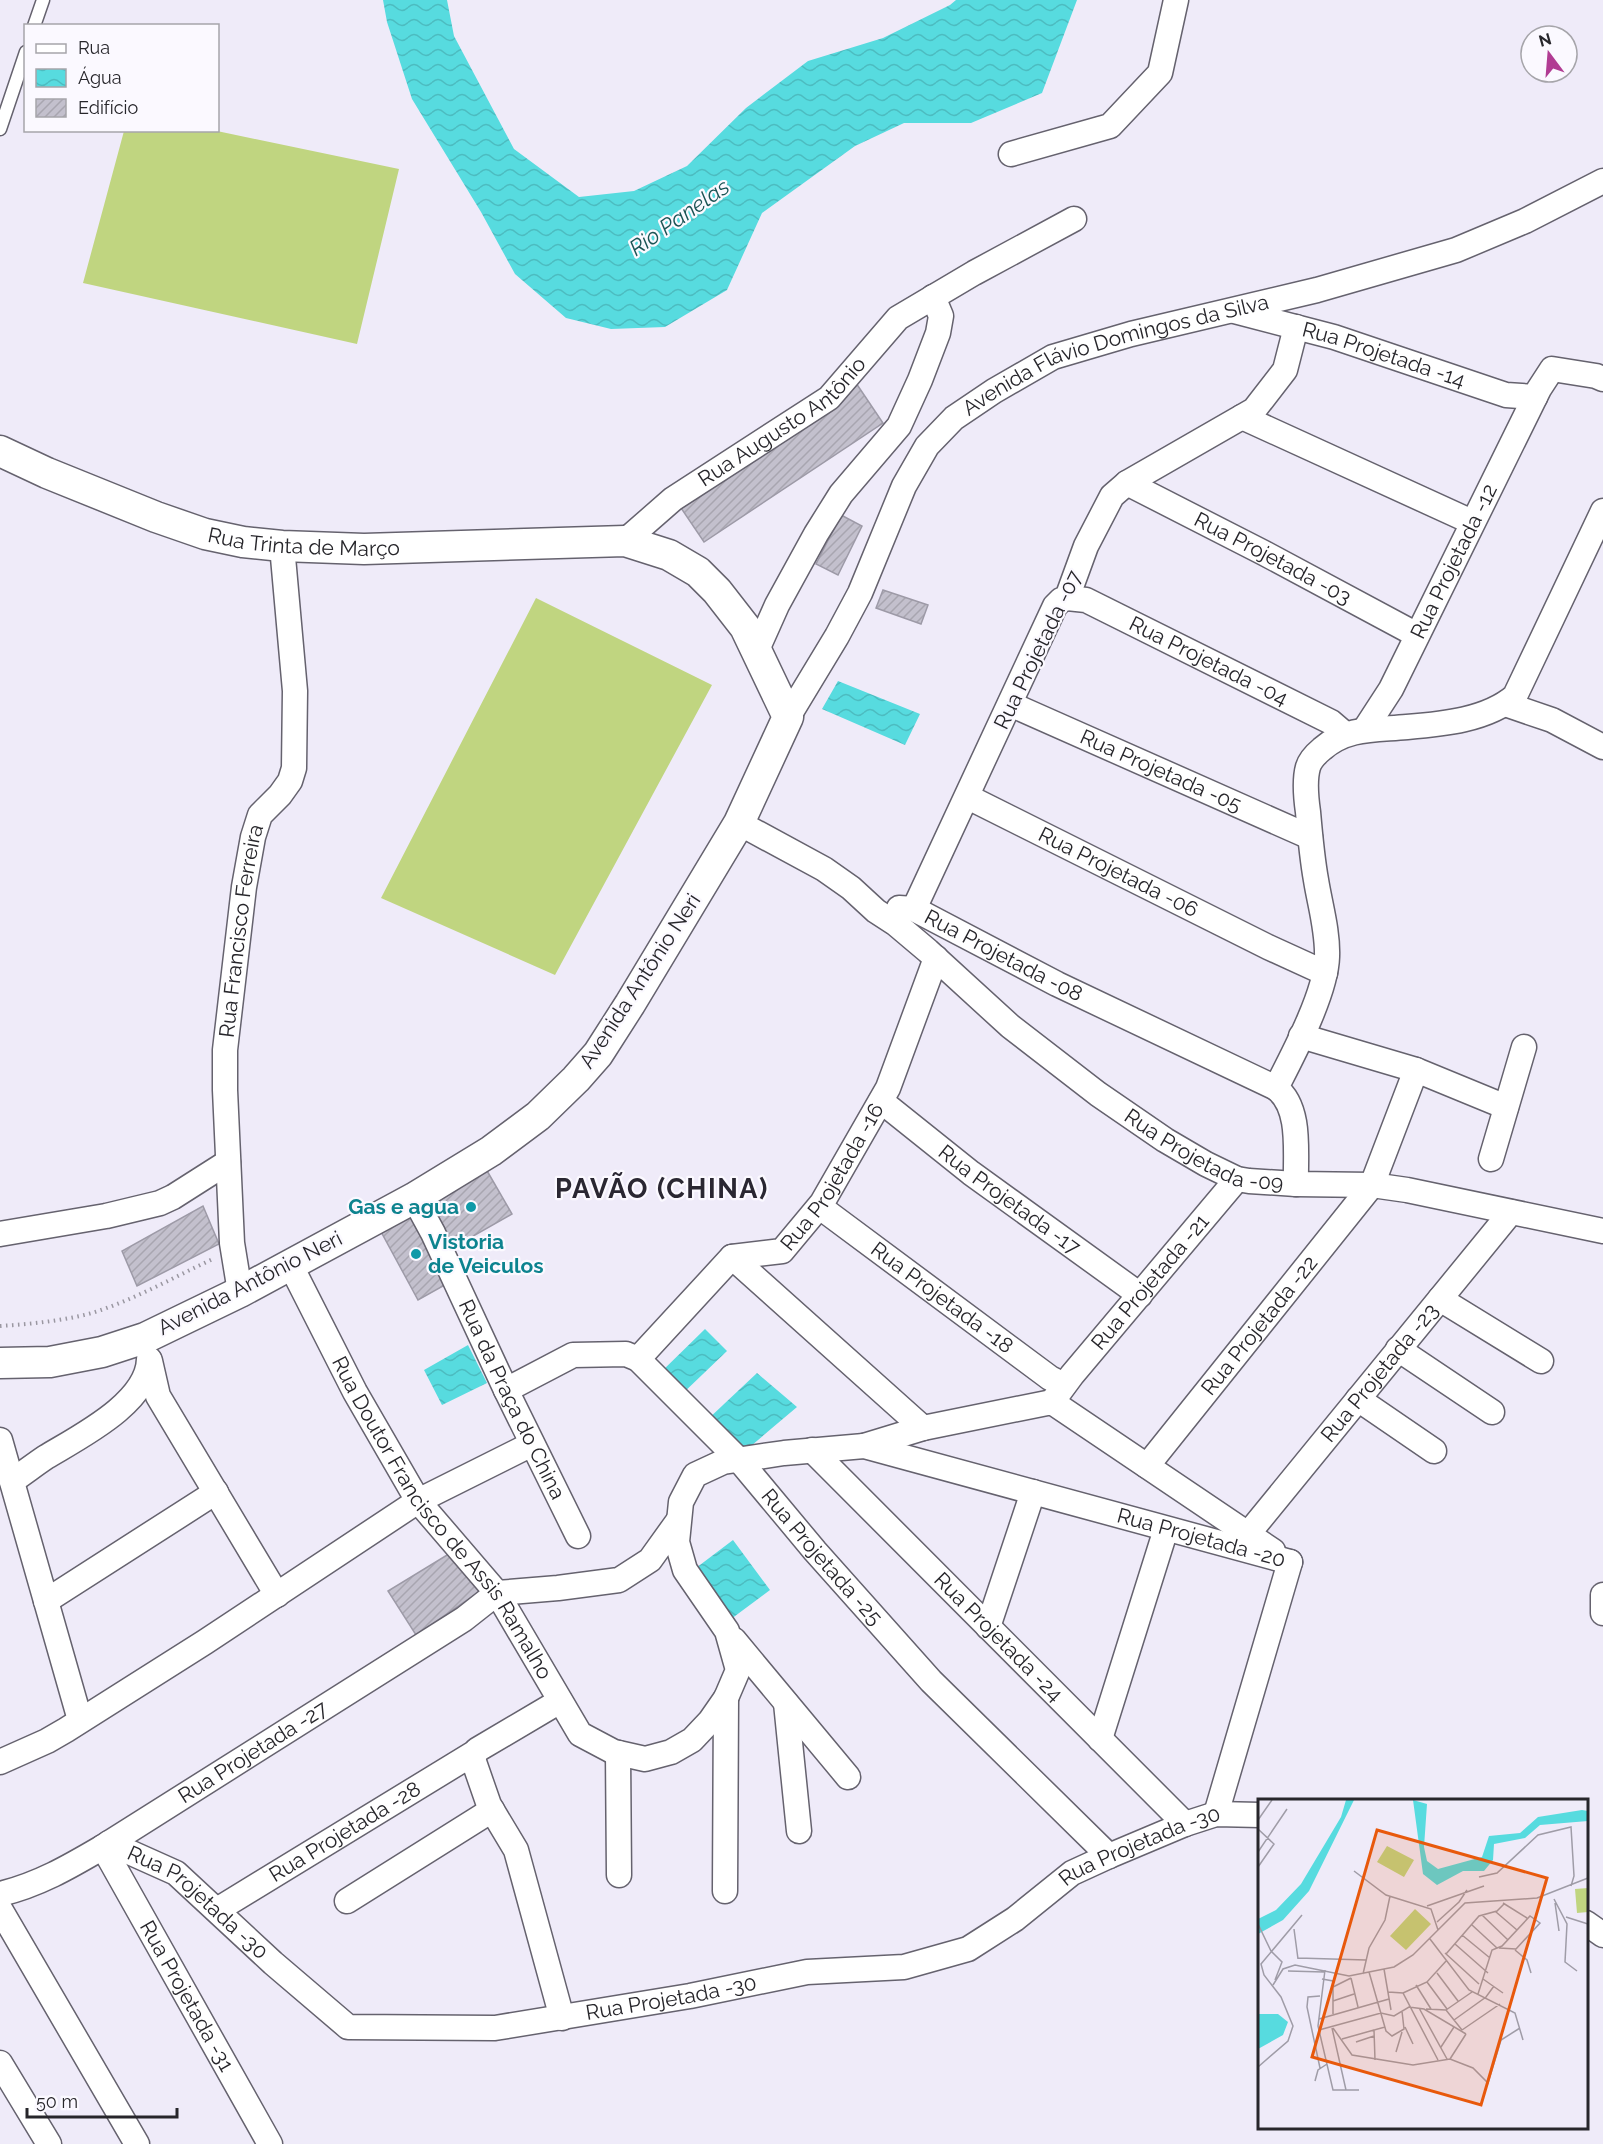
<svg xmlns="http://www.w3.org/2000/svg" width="1603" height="2144" font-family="Raleway,sans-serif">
<defs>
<pattern id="water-waves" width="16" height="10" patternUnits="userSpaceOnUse" patternTransform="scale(1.5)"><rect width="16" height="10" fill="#57dbdf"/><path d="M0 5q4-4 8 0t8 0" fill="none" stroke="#4cbcc0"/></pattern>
<pattern id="building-hatch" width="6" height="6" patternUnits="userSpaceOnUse" patternTransform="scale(1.5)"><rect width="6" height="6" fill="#c3c0cd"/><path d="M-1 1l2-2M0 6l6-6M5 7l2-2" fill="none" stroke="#a8a5b0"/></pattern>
</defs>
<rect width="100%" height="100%" fill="#efebf9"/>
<path fill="#c0d580" d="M124 131H217L399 169 357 344 83 283Z
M536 598 712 685 555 975 381 898Z"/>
<path fill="url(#water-waves)" d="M383 0H447L454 36 514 149 579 197 634 191 687 166 746 108 808 61 883 38 950 5 956 0H1077L1042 93 971 123H904L855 146 762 213 727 290 665 327 611 329 566 318 515 274 481 212 412 99 387 22Z
M838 681 920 714 905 745 822 709Z
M705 1329 727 1351 679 1397 657 1376Z
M468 1345 487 1383 442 1405 424 1370Z
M757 1373 797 1407 739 1456 706 1421Z
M733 1540 770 1590 727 1622 692 1571Z"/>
<path fill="url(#building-hatch)" stroke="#9d9aa7" stroke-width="1.5" d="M856 383 883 423 704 542 677 502Z
M841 515 862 526 838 575 816 564Z
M883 590 928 605 921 624 876 608Z
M486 1169 512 1214 454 1247 430 1200Z
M203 1206 219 1244 137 1286 122 1251Z
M414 1208 452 1281 418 1300 379 1228Z
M452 1552 483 1589 416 1635 388 1591Z"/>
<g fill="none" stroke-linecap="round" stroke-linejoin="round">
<defs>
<path id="service" d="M34 26 43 0
M0 129 26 52"/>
<g id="minor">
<path d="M1011 154 1110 126 1160 73 1176 0"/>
<path id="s1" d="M1234 311 1334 337 1506 395 1535 397"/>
<path d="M1242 417 1472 522"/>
<path id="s2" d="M1127 483 1264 553 1417 635"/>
<path id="s3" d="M625 541 673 499 829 398 898 318 974 273 1074 219"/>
<path id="s4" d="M1067 598 1086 600 1331 722 1345 734"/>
<path d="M756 652 777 605 816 534 841 494 899 426 920 380 938 333 941 316 933 297"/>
<path id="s5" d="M1010 704 1310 837"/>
<path d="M1505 704 1552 720 1603 747"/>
<path id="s6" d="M788 717 837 636 860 593 904 486 927 446 954 418 994 391 1053 357 1131 334 1317 290 1456 250 1525 221 1603 181"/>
<path id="s7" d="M1365 729 1391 689 1539 389 1552 369 1596 376 1603 379"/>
<path id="s8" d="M968 797 1268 947 1325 973"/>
<path id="s9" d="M739 823 824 869 851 888 876 911 896 924 928 951 1010 1026 1098 1094 1165 1140 1206 1164 1237 1179 1249 1181 1296 1184 1372 1185 1407 1190 1603 1231"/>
<path id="s10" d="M899 908 914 909 1057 984 1276 1088"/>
<path d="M914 909 1055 606 1061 600 1067 598 1086 546 1112 496 1127 483 1254 410 1285 370 1296 327"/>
<path d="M1301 1036 1416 1070 1506 1107"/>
<path id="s11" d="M881 1101 971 1173 1140 1295"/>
<path d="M1491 1159 1524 1047"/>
<path d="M1296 1184C1295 1154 1302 1108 1276 1088 1293 1055 1326 993 1327 957 1328 931 1320 905 1316 880 1312 858 1310 835 1308 812 1306 798 1304 781 1308 767 1310 760 1316 754 1322 749 1347 727 1375 730 1407 727 1443 724 1487 720 1515 696L1603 511"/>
<path id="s12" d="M414 1198 433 1233 506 1390 578 1536"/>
<path id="s13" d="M820 1207 1050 1378 1064 1385"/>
<path d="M0 1234 106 1216 160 1203 173 1197 228 1162"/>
<path d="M732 1257 923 1428"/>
<path id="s14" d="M290 1264 355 1392 418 1501 497 1593 580 1734 614 1752 645 1759 671 1752 692 1740 710 1721 726 1698 738 1670 727 1631 685 1570 677 1542 681 1502 695 1475 723 1462 784 1453 864 1446 1290 1562"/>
<path id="s15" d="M240 1292 232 1243 225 1090V1050L244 887 253 837 260 815 280 795 290 781 294 768 295 691 282 546"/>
<path d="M1440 1299 1541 1361"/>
<path d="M1398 1349 1492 1412"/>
<path id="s16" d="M638 1359 732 1257 782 1251 822 1203 888 1088 936 958"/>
<path d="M150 1361 158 1396 277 1595"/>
<path id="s17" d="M506 1390 573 1355 626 1354 638 1359 740 1461 815 1551 931 1681 1109 1856"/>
<path id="s18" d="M1055 1398 1072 1375 1237 1179"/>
<path d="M1358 1399 1434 1451"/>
<path d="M0 1440 80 1720"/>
<path d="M864 1446 923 1428 1052 1402 1273 1551"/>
<path id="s19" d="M812 1450 1185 1824"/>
<path id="s20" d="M1147 1466 1372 1185 1416 1070"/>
<path d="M12 1481C24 1473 34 1465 46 1457 79 1437 148 1403 149 1359"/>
<path id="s21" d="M1248 1534 1511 1212"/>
<path d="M1603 1595V1613"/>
<path d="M46 1601 216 1492"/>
<path d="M988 1627 1033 1492"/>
<path d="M734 1640 848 1777"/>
<path d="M560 1701 477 1750 473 1759 489 1805 516 1850 562 2018"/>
<path d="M786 1703 799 1831"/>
<path d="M1100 1739 1166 1529"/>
<path d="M618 1753 619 1875"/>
<path d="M0 1762 47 1741 66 1730 205 1642 418 1501 532 1444"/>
<path d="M1216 1814 1290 1562"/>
<path id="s22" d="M109 1843 176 1873 273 1963 348 2027 495 2028 690 1996 807 1972 904 1967 968 1949 1015 1919 1072 1873 1109 1856 1185 1824 1216 1814 1260 1815"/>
<path id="s23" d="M103 1847 270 2144"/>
<path d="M725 1891 726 1698"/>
<path id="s24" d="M0 1894C38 1885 69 1867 103 1847L464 1619 497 1593 558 1588 619 1580 650 1560 678 1521"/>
<path d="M347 1901 492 1810"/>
<path d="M0 1909 137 2144"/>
<path id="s25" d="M217 1910 474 1753"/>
<path d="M1586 1923 1603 1935"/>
<path d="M0 2063 49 2144"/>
</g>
<g id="tertiary">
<path id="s26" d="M0 451 47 473 156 517 205 534 243 542 282 546 364 549 625 541 669 555 698 572 717 591 745 627 788 717 739 823 630 1004 598 1054 576 1079 538 1116 491 1151 414 1198 240 1292 145 1338 102 1352 50 1362 0 1363"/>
</g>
</defs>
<use href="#service" stroke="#65626e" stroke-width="15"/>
<use href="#minor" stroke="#65626e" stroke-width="27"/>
<use href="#tertiary" stroke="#65626e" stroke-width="33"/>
<path stroke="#9a97a1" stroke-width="4" stroke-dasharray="1.5 4.5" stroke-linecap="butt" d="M0 1326C31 1324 62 1321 92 1313 134 1300 174 1277 215 1258"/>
<use href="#service" stroke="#fff" stroke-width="12"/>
<use href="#minor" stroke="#fff" stroke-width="24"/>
<use href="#tertiary" stroke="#fff" stroke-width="30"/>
</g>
<g fill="#0f9aa8" stroke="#fbf9ff" stroke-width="2">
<circle cx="471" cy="1207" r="6"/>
<circle cx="416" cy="1254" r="6"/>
</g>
<g text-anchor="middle" stroke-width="4.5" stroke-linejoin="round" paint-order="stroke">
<g font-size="21" fill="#27262b" stroke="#fbf9ff">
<text dy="7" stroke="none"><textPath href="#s1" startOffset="156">Rua Projetada -14</textPath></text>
<text dy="7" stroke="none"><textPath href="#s6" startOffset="520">Avenida Flávio Domingos da Silva</textPath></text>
<text dy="7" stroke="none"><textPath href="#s3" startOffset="198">Rua Augusto Antônio</textPath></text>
<text dy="7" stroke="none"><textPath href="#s26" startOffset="321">Rua Trinta de Março</textPath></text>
<text dy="7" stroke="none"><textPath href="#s2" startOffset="164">Rua Projetada -03</textPath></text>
<text dy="7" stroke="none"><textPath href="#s7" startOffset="190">Rua Projetada -12</textPath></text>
<text transform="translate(1038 650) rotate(-64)" y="7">Rua Projetada -07</text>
<text dy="7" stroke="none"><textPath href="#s4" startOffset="156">Rua Projetada -04</textPath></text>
<text dy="7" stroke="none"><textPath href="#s5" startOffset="165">Rua Projetada -05</textPath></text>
<text dy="7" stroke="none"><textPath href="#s8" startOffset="168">Rua Projetada -06</textPath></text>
<text dy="7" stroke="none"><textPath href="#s15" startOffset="363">Rua Francisco Ferreira</textPath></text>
<text dy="7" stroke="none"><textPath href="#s10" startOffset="116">Rua Projetada -08</textPath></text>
<text transform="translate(640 981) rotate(-57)" y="7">Avenida Antônio Neri</text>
<text dy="7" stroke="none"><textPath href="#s9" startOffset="574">Rua Projetada -09</textPath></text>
<text dy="7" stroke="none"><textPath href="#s16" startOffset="279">Rua Projetada -16</textPath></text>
<text dy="7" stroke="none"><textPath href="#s11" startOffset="162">Rua Projetada -17</textPath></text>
<text dy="7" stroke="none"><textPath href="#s18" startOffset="150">Rua Projetada -21</textPath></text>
<text transform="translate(250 1283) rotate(-27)" y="7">Avenida Antônio Neri</text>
<text dy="7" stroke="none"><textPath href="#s13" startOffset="152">Rua Projetada -18</textPath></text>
<text dy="7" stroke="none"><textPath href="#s20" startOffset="180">Rua Projetada -22</textPath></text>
<text dy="7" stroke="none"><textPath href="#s21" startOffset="208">Rua Projetada -23</textPath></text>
<text dy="7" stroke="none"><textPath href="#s12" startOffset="224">Rua da Praça do China</textPath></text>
<text dy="7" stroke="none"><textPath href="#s14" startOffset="297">Rua Doutor Francisco de Assis Ramalho</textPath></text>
<text dy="7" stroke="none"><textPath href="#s14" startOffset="1497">Rua Projetada -20</textPath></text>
<text dy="7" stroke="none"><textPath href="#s17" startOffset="412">Rua Projetada -25</textPath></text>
<text dy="7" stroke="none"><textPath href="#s19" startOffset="264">Rua Projetada -24</textPath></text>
<text dy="7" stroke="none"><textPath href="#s24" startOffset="291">Rua Projetada -27</textPath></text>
<text dy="7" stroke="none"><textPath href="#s25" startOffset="150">Rua Projetada -28</textPath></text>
<text dy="7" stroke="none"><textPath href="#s22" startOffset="1134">Rua Projetada -30</textPath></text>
<text dy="7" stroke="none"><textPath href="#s22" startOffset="108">Rua Projetada -30</textPath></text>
<text dy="7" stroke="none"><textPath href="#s23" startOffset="171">Rua Projetada -31</textPath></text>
<text dy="7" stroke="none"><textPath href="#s22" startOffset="630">Rua Projetada -30</textPath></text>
</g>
<g font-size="21" font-weight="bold" fill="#0d838f" stroke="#fbf9ff" text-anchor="end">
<text x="459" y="1214">Gas e agua</text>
<text x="428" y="1249" text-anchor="start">Vistoria<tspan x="428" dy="24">de Veiculos</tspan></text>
</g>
<g font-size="22" font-style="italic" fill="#1b5455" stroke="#fbf9ff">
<text transform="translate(679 217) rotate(-35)" y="8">Rio Panelas</text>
</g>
<g font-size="27" font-weight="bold" letter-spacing="1.5" fill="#2a2732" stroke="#fbf9ff">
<text x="662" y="1198">PAVÃO (CHINA)</text>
</g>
</g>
<g transform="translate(1258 1799)">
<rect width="330" height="330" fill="#efebf9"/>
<path d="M129 47 156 61 146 78 119 63ZM330 89V113L319 114 317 90ZM157 110 173 125 148 151 132 137Z" fill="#c0d580"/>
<path d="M88 1H96L51 92 25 121 0 135V120L18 111 43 85 83 18ZM155 1 169 5 166 48 169 62 180 70 224 58 231 37 262 34 280 18 324 11 330 12V22L282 26 267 39 236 45 235 61 226 72H205L179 86 165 75ZM0 215H20L30 223 25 236 0 250Z" fill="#57dbdf"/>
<path fill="none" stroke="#9f9ca7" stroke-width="1.5" d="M0 21 14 1M0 30 16 45 0 68M0 53 29 10M96 72 128 96 173 110 180 131M221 78 239 74 280 36 313 28 316 77 313 87M296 100 309 125 307 163 319 172M245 104 269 119M297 104 301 132M169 107 226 87M238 113 259 131M224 116 250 141M308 118 330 125M179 123 201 103 209 91M0 125 13 152 24 163 17 181M214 126 239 149M36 130 40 160M204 136 232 159M172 140 211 191 257 214 265 241M197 145 230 174M257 151 269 161 273 174M187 154 221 185M188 155 221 117 239 112 246 105M40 159 108 161M126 170 133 211M67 171 60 227 75 291H101M30 172 66 173M111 173 128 232 134 237 146 230 144 212M179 174 200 202M105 175 111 149 127 121 132 97M93 179 100 208M64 180 75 182V215M225 180 245 194M169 183 189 210M15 186 25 170 37 166 91 177 136 168 155 156 207 104 279 99 330 79M158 186 173 210M75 188 93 179M130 193 145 194 180 261M145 194 169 183 189 161M220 195 234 151 244 147 272 117 282 124 258 150 241 149M75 202 96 195M161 209 189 260M168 210 188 211 204 231M188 211 214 193M61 220 131 200M196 221 228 198 236 187M147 228 155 245M74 229 88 291M75 229 94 256 155 266 192 260 215 269 230 284 243 241 262 229M61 231 123 214 136 217 151 208 166 210 208 235M204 231 242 205M84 240 116 231M98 243 116 237M183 248 196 228M138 253 144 233M192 260 208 235M117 261 116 231 127 228M0 268 30 242 35 227 23 198 6 176 3 165 44 116M62 269 49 208 50 198 62 197M57 282 60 271 69 265"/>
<path fill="#e8590c" fill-opacity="0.15" stroke="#e8590c" stroke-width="3" d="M119 31 289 79 223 306 54 258Z"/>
<rect width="330" height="330" fill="none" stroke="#27262b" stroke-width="3"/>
</g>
<rect x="24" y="24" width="195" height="108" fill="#fbf9ff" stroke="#a6a5aa" stroke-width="1.5"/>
<rect x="36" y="44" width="30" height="9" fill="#ffffff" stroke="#a6a5aa" stroke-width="1.5"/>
<text x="78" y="54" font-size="18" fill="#27262b">Rua</text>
<rect x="36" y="69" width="30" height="18" fill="url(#water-waves)" stroke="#a6a5aa" stroke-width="1.5"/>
<text x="78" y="84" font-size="18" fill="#27262b">Água</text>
<rect x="36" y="99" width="30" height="18" fill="url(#building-hatch)" stroke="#a6a5aa" stroke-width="1.5"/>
<text x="78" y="114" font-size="18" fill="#27262b">Edifício</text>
<g transform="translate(1549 54) rotate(344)"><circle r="28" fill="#fbf9ff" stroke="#a6a5aa" stroke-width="1.5"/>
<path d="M0-4.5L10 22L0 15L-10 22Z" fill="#b13c93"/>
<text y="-9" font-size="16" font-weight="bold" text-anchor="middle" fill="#27262b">N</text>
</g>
<path d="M27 2108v9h150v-9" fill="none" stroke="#27262b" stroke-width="3"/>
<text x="36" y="2108" font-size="18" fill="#27262b" stroke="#fbf9ff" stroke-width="4.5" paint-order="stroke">50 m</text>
</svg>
